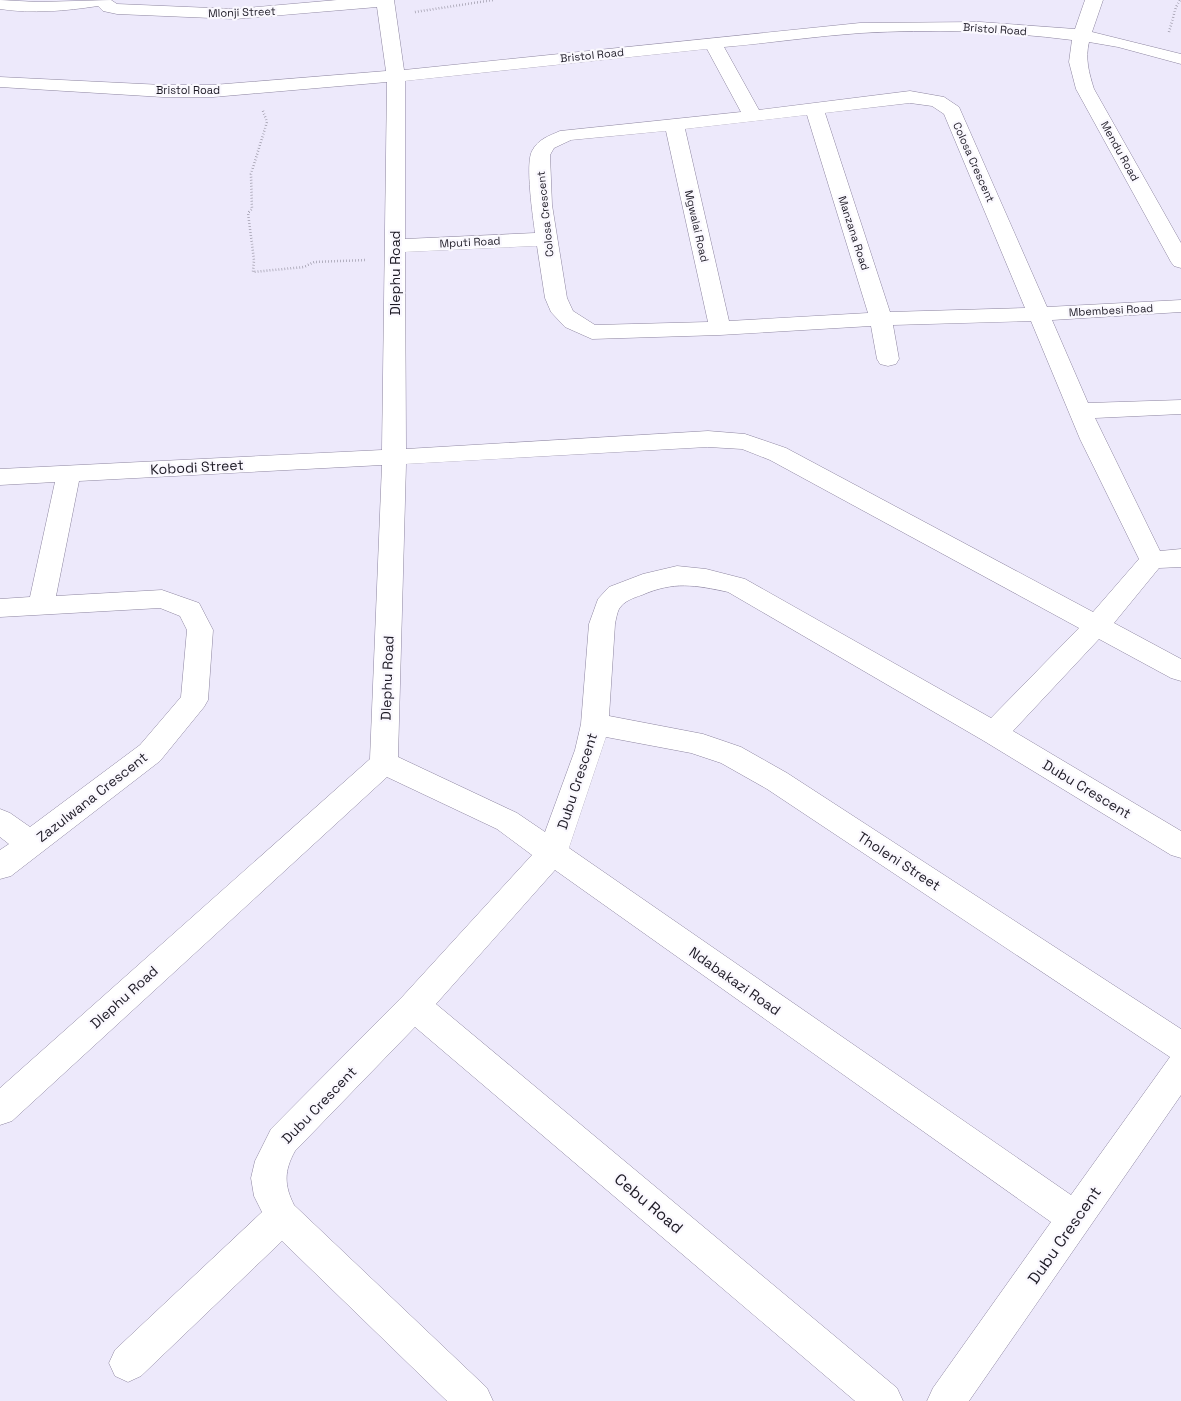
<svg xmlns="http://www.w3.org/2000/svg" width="1181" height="1401" font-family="'Space Grotesk',sans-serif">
<rect width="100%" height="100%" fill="#ede9fb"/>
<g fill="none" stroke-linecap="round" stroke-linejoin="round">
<defs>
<path id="minor" d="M0 0 38 2 111 0 117 4 235 9 337 0H394L404 70 860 23 980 22 1075 29 1085 0H1103L1092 32 1181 54V64L1118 47 1089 42C1085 59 1089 73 1094 89L1181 243V268L1174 266 1171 262 1076 89 1069 62 1072 40C1002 31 931 29 861 33 816 36 770 43 724 47L759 110 910 91 944 97 959 107 1047 307 1181 300V312L1052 320 1088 403 1181 400V414L1095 418 1160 551 1181 549V567L1159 568 1114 623 1181 659V681L1171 678 1099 639 1013 731 1181 831V858L1171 855 984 741 728 592C695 585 674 581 642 595 633 598 624 601 619 609 617 613 616 619 615 624L609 716 703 734 741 747 787 773 1181 1029V1095L969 1401H927L933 1388 1051 1222 555 870 436 1004 897 1388 903 1401H855L415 1027 295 1151C284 1171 284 1185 294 1205L487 1388 493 1401H447L282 1241 141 1376 128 1382 115 1376 109 1363 115 1350 262 1212 254 1196 251 1178 255 1161 271 1129 403 996 532 855 497 829 387 777 12 1121 0 1125V1088L370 759 382 465 79 481 56 596 162 590 199 603 213 630 208 700 204 707 160 761 11 876 0 879V850L9 844 0 837V809L10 813 30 827 140 745 181 697 187 630 180 616 160 608 0 617V599L30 597 55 482 0 485V469L382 450 387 82 213 97H163L0 87V77L163 85H213L386 71 377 7 235 19 117 14 103 11 98 6C65 11 33 14 0 9ZM707 49 741 112 560 131C549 136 538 139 532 151 525 164 533 217 535 233L405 239V81ZM910 103 932 106 944 114 1025 308 890 312 825 113ZM807 115 868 313 729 321 685 129ZM666 131 708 322 595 325 573 311 567 298 552 205 550 155 554 148 571 140ZM537 246 545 298 551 312 565 327 592 339 720 335 871 326 877 359 880 364 888 366 896 364 899 359 893 325 1031 321 1080 439 1139 559 1093 612 786 448 745 434 708 431 406 449 405 252ZM708 447 742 449 770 460 1079 628 991 718 745 579 706 569 677 566 643 574 609 587 598 599 589 624 581 724 575 750 545 832 517 813 398 757 406 464ZM606 737 691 753 721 763 767 789 1170 1057 1071 1195 569 848Z"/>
</defs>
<use href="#minor" stroke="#8d85a0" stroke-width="1"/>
<path stroke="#7b7886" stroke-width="2.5" stroke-dasharray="0.5 2.5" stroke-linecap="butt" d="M415 12 493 0
M1169 32 1176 7 1180 0
M263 111 267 122 251 174 252 209 248 213 254 260 253 272 304 267 314 262 367 260"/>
<use href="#minor" fill="#fff" fill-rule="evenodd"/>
</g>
<g text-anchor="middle" stroke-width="4.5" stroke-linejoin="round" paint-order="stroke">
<g font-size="11" fill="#1d1a25" stroke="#faf8fe">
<text transform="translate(242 12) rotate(-2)" y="4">Mlonji Street</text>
<text transform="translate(995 29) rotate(4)" y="4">Bristol Road</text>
<text transform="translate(592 55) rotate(-6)" y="4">Bristol Road</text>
<text x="188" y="94">Bristol Road</text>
<text transform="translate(1120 151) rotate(61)" y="4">Mendu Road</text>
<text transform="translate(974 162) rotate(66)" y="4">Colosa Crescent</text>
<text transform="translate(545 214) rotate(-96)" y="4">Colosa Crescent</text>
<text transform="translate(697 226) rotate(77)" y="4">Mgwalai Road</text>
<text transform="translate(854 233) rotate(72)" y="4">Manzana Road</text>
<text transform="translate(470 242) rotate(-3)" y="4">Mputi Road</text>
<text transform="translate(1111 310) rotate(-3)" y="4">Mbembesi Road</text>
</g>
<g font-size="14" fill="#1d1a25" stroke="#faf8fe">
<text transform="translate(395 273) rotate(-90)" y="5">Dlephu Road</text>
<text transform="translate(197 467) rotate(-3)" y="5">Kobodi Street</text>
<text transform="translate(387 678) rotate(-88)" y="5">Dlephu Road</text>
<text transform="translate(577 781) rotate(-72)" y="5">Dubu Crescent</text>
<text transform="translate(1087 789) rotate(31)" y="5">Dubu Crescent</text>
<text transform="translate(92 797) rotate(-38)" y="5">Zazulwana Crescent</text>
<text transform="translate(899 861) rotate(33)" y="5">Tholeni Street</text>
<text transform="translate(735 981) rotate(35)" y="5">Ndabakazi Road</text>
<text transform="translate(124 997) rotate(-42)" y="5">Dlephu Road</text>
<text transform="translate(319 1105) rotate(-46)" y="5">Dubu Crescent</text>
</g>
<g font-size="16" fill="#1d1a25" stroke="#faf8fe">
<text transform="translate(649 1203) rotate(40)" y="6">Cebu Road</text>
<text transform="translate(1064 1235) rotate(-55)" y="6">Dubu Crescent</text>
</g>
</g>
</svg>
